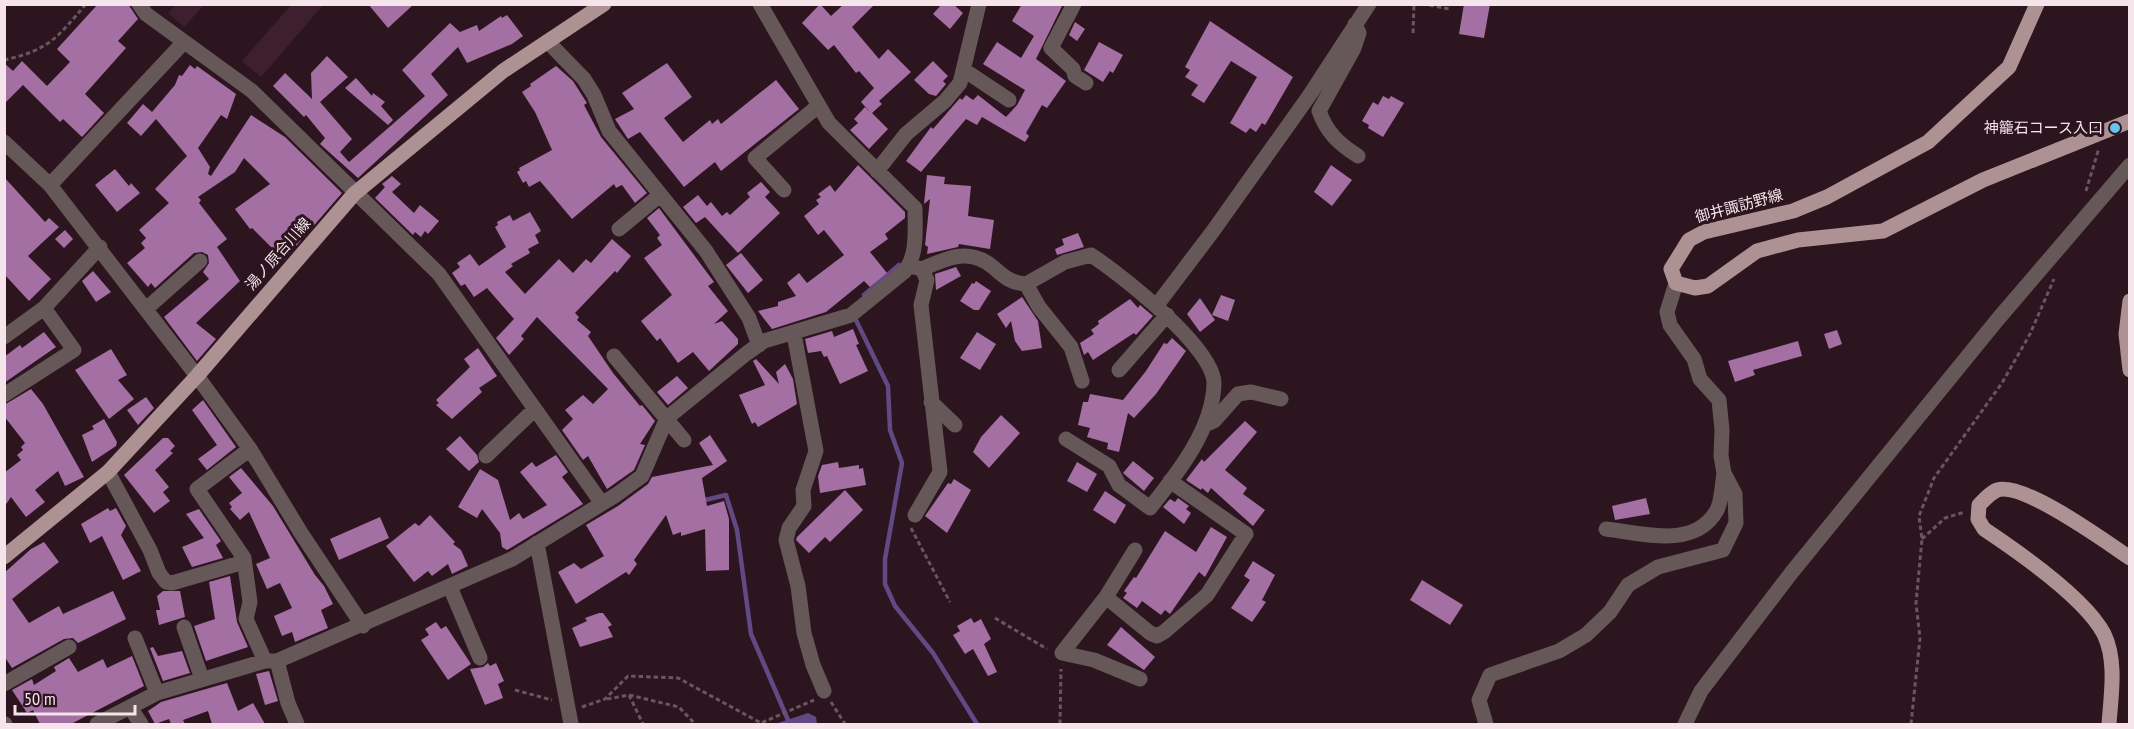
<svg xmlns="http://www.w3.org/2000/svg" width="2134" height="729" font-family="'PT Sans Narrow','Noto Sans JP',sans-serif">
<rect width="100%" height="100%" fill="#2d1520"/>
<path fill="#3d1f2d" d="M175 5V4L204 5 184 27 168 13Z
M291 5H323L261 77 242 61Z"/>
<path fill="#624984" d="M808 713 816 717 817 724H775Z"/>
<g fill="none" stroke-linecap="round" stroke-linejoin="round">
<path stroke="#624984" stroke-width="4.5" d="M864 295 899 265
M854 316 888 386 890 430 902 463 885 559V584L895 606 933 653 977 724
M701 501 726 495 737 530 751 634 788 720"/>
</g>
<path fill="#a46fa3" d="M98 4H128L138 19 118 41 126 48 85 94 104 113 82 137 63 119 60 122 23 85 4 104V63L13 71 22 61 47 86 70 62 57 49Z
M368 4H414L388 28Z
M820 4 831 16 844 4H875L852 27 879 59 888 49 911 72 879 101 882 104 872 113 888 129 869 149 850 130 858 123 854 119 865 107 871 113 861 102 874 88 859 71 856 73 834 45 828 50 802 23Z
M942 4H953L963 13 950 29 933 14Z
M1022 4H1063L1036 59 1066 81 1047 108 1042 105 1026 133 1029 136 1025 142 982 117 977 125 966 119 921 172 906 161 931 127 933 129 960 98 962 100 966 95 973 100 978 95 1006 117 1017 105 1025 90 983 64 997 42 1021 58 1034 36 1012 21Z
M1464 4H1490L1484 38 1459 34Z
M507 15 523 36 512 44 467 63 458 47 431 74 448 95 358 178 320 144 325 138 306 115 304 117 273 86 285 73 312 99 311 73 327 56 348 77 320 102 352 139 340 152 349 162 425 96 402 70 450 23 460 32 477 25 479 31 501 16 502 18Z
M1210 21 1293 77 1265 125 1262 123 1256 132 1250 128 1246 133 1230 123 1257 77 1231 61 1204 103 1191 95 1198 85 1185 77 1190 70 1185 67Z
M1075 22 1085 29 1077 41 1069 35Z
M1099 42 1123 55 1113 73 1110 71 1103 82 1084 70Z
M933 61 948 76 943 81 946 84 936 96 929 94 914 80Z
M667 63 692 97 664 118 683 142 710 120 712 124 718 119 721 124 776 80 799 109 721 171 715 162 684 187 640 132 628 139 615 119 634 109 622 93Z
M190 65 195 69 197 66 236 94 227 119 221 115 198 148 210 167 208 174 211 176 251 115 285 137 342 193 284 260 252 228 250 229 235 209 270 184 244 158 235 172 198 197 201 200 199 203 227 239 217 247 240 281 196 323 216 339 197 361 164 317 209 279 203 272 209 263 208 255 202 252 194 253 155 288 151 283 148 287 127 263 145 248 141 243 146 238 139 230 169 203 155 189 187 156 156 119 141 136 127 123 143 104 152 112 175 85 179 75 182 76Z
M556 66 573 81 585 100 587 103 584 105 601 137 647 193 635 203 622 185 616 188 614 184 572 219 540 181 529 187 526 181 523 183 517 172 520 170 519 168 552 150 535 112 522 92 531 86 530 84Z
M356 78 372 96 373 93 385 102 381 106 393 120 388 125 345 88Z
M1383 96 1389 99 1391 96 1404 103 1383 137 1368 128 1369 125 1362 121 1373 102 1378 105Z
M858 165 905 212V218L885 234 888 239 870 252 887 273 870 287 864 281 826 312 772 329 758 311 778 306V302L796 296 787 283 799 273 807 283 844 255 824 230 818 235 804 216 819 204 816 200 821 197 818 194 830 185 835 192Z
M1331 165 1352 180 1332 206 1314 192Z
M115 169 129 186 131 183 140 193 117 212 95 185Z
M927 175 945 177 944 184 971 186 968 216 994 220 990 249 959 244 958 247 927 254 928 247 925 245 930 199 924 204Z
M392 176 401 184 392 192 414 213 420 205 439 221 428 234 425 231 421 237 415 232 413 235 375 198 385 187 382 184Z
M4 177 45 222 49 218 59 227 28 256 51 279 29 301 4 274Z
M761 182 770 192 765 197 780 213 738 253 705 217 696 223 683 207 698 195 707 206 711 202 722 216 727 212 730 215 750 197 747 193Z
M659 208 714 282 708 286 728 311 714 324 722 321 738 339V344L709 371 693 352 678 363 660 338 657 341 641 321 672 295 644 258 662 245 657 238 660 235 647 218Z
M530 212 541 231 535 235 539 243 528 249 530 253 511 264 513 266 505 272 525 294 559 259 573 273 586 259 591 263 612 239 631 256 617 273 615 271 575 313 579 317 577 320 591 332 588 336 613 373 640 406 642 405 655 421 640 444 645 445 634 470 607 489 588 456 583 460 562 430 573 419 565 410 583 395 593 404 608 389 537 317 521 336 524 339 509 355 496 338 514 319 487 288 474 297 465 284 461 286 452 273 460 267 457 263 470 254 479 266 506 247 495 227 498 225 497 222 510 215 513 221Z
M65 230 73 239 64 248 55 239Z
M1078 233 1084 247 1057 255 1055 249 1064 245 1062 239Z
M741 253 763 280 748 293 726 265Z
M956 267 961 276 936 290 935 274Z
M93 271 111 292 96 302 82 281Z
M976 281 991 291 979 310H974L960 301 972 283 974 284Z
M1221 295 1235 300 1228 321 1212 315Z
M1022 297 1038 321 1042 348 1022 351 1015 341 1011 321 1006 328 997 314Z
M1200 298 1215 320 1200 332 1187 314Z
M1130 299 1138 308 1140 305 1153 316 1136 335 1134 333 1093 360 1088 352 1084 355 1080 343 1094 334 1091 330 1099 324 1098 321Z
M853 329 859 344 856 345 868 371 840 384 827 356 824 357 821 351 808 353 805 339 832 331 834 337Z
M1837 330 1842 344 1829 349 1824 334Z
M44 332 56 347 4 383V357L20 345 22 348Z
M977 332 996 344 980 370 960 358Z
M1172 338 1186 351 1156 394 1134 418 1128 413 1119 452 1107 449 1108 443 1087 437 1090 428 1078 425 1083 402H1088L1090 394 1123 400 1146 371 1164 343 1167 344Z
M1798 341 1802 356 1753 370 1755 375 1735 382 1728 361Z
M478 348 497 376 479 388 482 392 452 419 436 405 439 403 436 400 470 367 464 359Z
M111 349 127 375 118 380 134 399 109 419 75 370Z
M756 359 779 384 776 372 785 364 793 379 797 404 758 427 755 422 752 424 739 395 765 385 753 361Z
M677 376 688 388 668 405 657 392Z
M31 389 43 404 84 477 65 486 58 471 35 490 45 502 26 517 11 497 4 507V473L21 460 17 455 23 450 21 447 25 443 4 416V405Z
M146 397 154 408 138 425 127 410Z
M203 400 236 447 207 470 198 459 217 445 192 410Z
M1001 415 1020 433 989 468 973 452 981 437Z
M104 419 117 442 116 446 92 462 82 435 94 429 92 426Z
M1245 421 1257 432 1225 470 1247 488 1243 494 1265 510 1253 526 1211 488 1208 493 1202 488 1201 490 1186 480 1202 459 1204 462Z
M710 435 727 461 702 478 707 506 724 501 729 519V570L706 571 705 529 681 536V532L673 535 666 515 634 560 637 564 629 575 626 572 576 604 558 572 574 563 581 569 604 556 586 525 618 506 648 484 652 477 713 465 699 443Z
M460 436 477 455 479 462 469 471 446 449Z
M163 438H168L175 446 170 451 173 453 155 470 169 487 163 492 170 501 154 513 124 475Z
M556 455 568 472 562 477 583 504 507 550 502 547 500 533 482 509 477 518 458 507 480 469 498 480 510 520 519 513 523 519 547 505 520 472 532 462 536 467Z
M1133 461 1154 478 1144 491 1123 473Z
M838 462 839 468 859 465V469L863 468 866 485 820 493 818 476 822 465Z
M1077 462 1097 474 1087 492 1067 481Z
M241 468 273 506 315 575 324 586 333 604 321 610 328 628 295 642 292 632 282 636 274 616 292 608 280 583 267 589 256 564 270 558 249 512 240 520 230 509 232 507 229 503 242 493 229 477Z
M954 479 971 490 947 533 925 516 948 483 951 484Z
M845 490 863 510 830 542 825 537 809 553 796 540 797 537Z
M1105 491 1126 505 1115 524 1093 510Z
M1178 498 1189 506 1186 509 1191 513 1184 524 1163 507 1170 499 1175 502Z
M1646 498 1650 514 1615 520 1612 506Z
M108 508 110 511 116 508 126 526 121 535 141 571 123 580 102 536 90 543 81 524Z
M199 509 221 541 216 545 223 558 192 567 182 547 204 538 186 514Z
M430 515 455 542 453 544 461 550 468 566 452 574 448 564 432 576 428 571 414 582 386 546 415 523 419 526Z
M380 517 389 538 339 560 330 539Z
M1211 527 1227 537 1205 577 1199 572 1170 614 1165 610 1161 615 1142 601 1137 608 1123 598 1127 593 1124 591 1134 577 1136 578 1165 531 1196 552Z
M44 542 59 562 12 599 29 623 59 606 63 614 113 591 126 619 78 643 73 638 64 639 12 668 4 656V573L31 549Z
M1253 561 1275 575 1262 600 1266 602 1252 622 1231 608 1250 580 1244 576Z
M230 576 237 622 248 647 206 661 194 626 215 619 209 582Z
M1422 580 1463 605 1450 625 1410 600Z
M163 591H180L185 617 159 625 156 610H160L157 596Z
M599 613H603L612 625 608 627 613 637 580 647 572 628 587 621 585 618Z
M971 618 974 623 981 619 991 639 984 644 997 672 988 676 973 649 965 654 953 635 960 631 957 626Z
M436 622 441 629 446 626 471 664 448 680 421 640 429 635 425 629Z
M1121 627 1155 657 1144 670 1107 645Z
M153 647 158 656 182 651 190 673 163 681 150 648Z
M132 656 144 686 71 724H40L33 710 27 713 12 690 32 679 34 685 56 671 54 667 69 658 78 672 103 659 107 668Z
M488 663 490 666 496 663 504 681 498 684 503 698 485 705 470 669 483 667Z
M269 671 278 701 265 705 256 674Z
M227 683 238 711 253 703 265 724H212L208 711 183 720 185 724H171L169 719 155 724 148 711 161 702Z"/>
<g fill="none" stroke-linecap="round" stroke-linejoin="round">
<path stroke="#6b555e" stroke-width="3" stroke-dasharray="4.5 3" stroke-linecap="butt" d="M1422 4 1450 9
M1413 33 1414 4
M4 60C49 50 57 38 86 4
M2086 191 2099 148
M911 528 950 602
M1922 539 1945 518 1965 512
M995 618 1047 649
M515 690 552 700
M629 695 643 724
M607 699 629 695 679 707 695 724
M831 702 845 724
M582 707 605 699 628 676 678 678 761 723 814 700
M1060 724 1061 669
M1911 724 1920 638 1916 603 1922 539 1919 516 1934 478 2002 383 2030 334 2054 279"/>
<path stroke="#665858" stroke-width="15" d="M139 4 146 14 252 91 439 274 601 502
M1074 4 1051 48 1073 69 1075 76 1086 83
M1355 24 1359 33 1354 48 1319 111C1327 133 1339 144 1358 156
M548 42 584 79 594 95 609 131 706 251 749 318 759 345
M964 70 1009 100
M4 142 50 185 197 376 250 449 301 533 363 626
M877 171 906 134 945 101 960 83 979 4
M50 185 184 42
M784 190 755 158 817 107
M619 229 660 195
M910 266 922 269C947 258 969 247 993 267 1004 277 1011 283 1026 284L1065 262 1091 255C1120 274 1215 348 1214 384 1213 429 1177 474 1150 508L1119 485 1109 466 1066 439
M1026 284 1039 307 1071 347 1082 381
M1157 305 1213 231 1309 96 1369 4
M146 309 200 261
M794 334 816 451 803 490 804 506 789 528 786 540 798 586 804 633 813 665 824 691
M4 337 44 308
M614 356 684 440
M1119 370 1167 315
M4 395 74 350 44 308 100 247
M931 402 955 425
M1205 425 1214 421 1238 394 1251 392 1281 399
M250 449 197 489 244 558 250 602 246 619 265 661
M486 456 534 410
M108 472 150 550 159 573 166 582 172 583 237 564 244 558
M915 515 940 472 921 305 927 280 922 269
M1606 529C1642 533 1695 550 1717 510 1722 500 1722 485 1724 473
M537 543 571 724
M450 587 480 658
M1106 597 1135 550
M184 627 202 679
M135 638 157 693
M277 661 288 703 297 724
M1140 679 1094 660 1062 653 1106 597 1150 633 1157 636 1164 632 1207 595 1246 534 1170 481
M4 684 69 647
M131 709 141 724
M4 724H5
M97 724 157 693 265 661H277L512 559 616 495 642 476 667 418 747 353 764 341 851 315 904 272C918 256 915 228 915 208L829 123 760 4
M1486 724 1479 700 1490 675 1559 651 1586 635 1610 612 1628 585 1658 567 1723 550 1736 523 1735 494 1724 473 1721 456 1722 430 1719 400 1700 379 1694 359 1670 325 1667 312 1676 283
M1685 724 1701 691 1792 572 1998 319 2130 165"/>
<path stroke="#ae9192" stroke-width="15" d="M2037 4 2009 67 1928 142 1827 197 1793 211 1704 232 1689 240 1671 269 1676 283 1695 288 1708 286 1757 251 1798 240 1883 231 1983 180 2130 121
M2130 301 2126 334 2130 370
M4 557 108 472 197 376 354 194 503 71 604 4
M2109 724C2111 695 2117 661 2104 634 2086 599 2017 551 1984 529L1978 519 1979 505C1984 500 1990 493 1997 490 2023 481 2106 542 2130 558"/>
</g>
<circle fill="#66c4ef" stroke="#2d1520" stroke-width="2" cx="2115" cy="128" r="6"/>
<g text-anchor="middle" stroke-width="6" stroke-linejoin="round" paint-order="stroke">
<g font-size="15" fill="#f5e4ea" stroke="#2d1520" text-anchor="end">
<text x="2103" y="133">神籠石コース入口</text>
</g>
<g font-size="15" fill="#f5e4ea" stroke="#2d1520">
<text transform="translate(1739 206) rotate(-15)" y="5">御井諏訪野線</text>
<text transform="translate(278 254) rotate(-49)" y="5">湯ノ原合川線</text>
</g>
</g>
<rect width="2134" height="729" fill="none" stroke="#f5e4ea" stroke-width="12"/>
<path d="M15 705v9h120v-9" fill="none" stroke="#f5e4ea" stroke-width="3"/>
<text x="24" y="705" font-size="18" fill="#f5e4ea" stroke="#2d1520" stroke-width="4.5" paint-order="stroke">50 m</text>
</svg>
